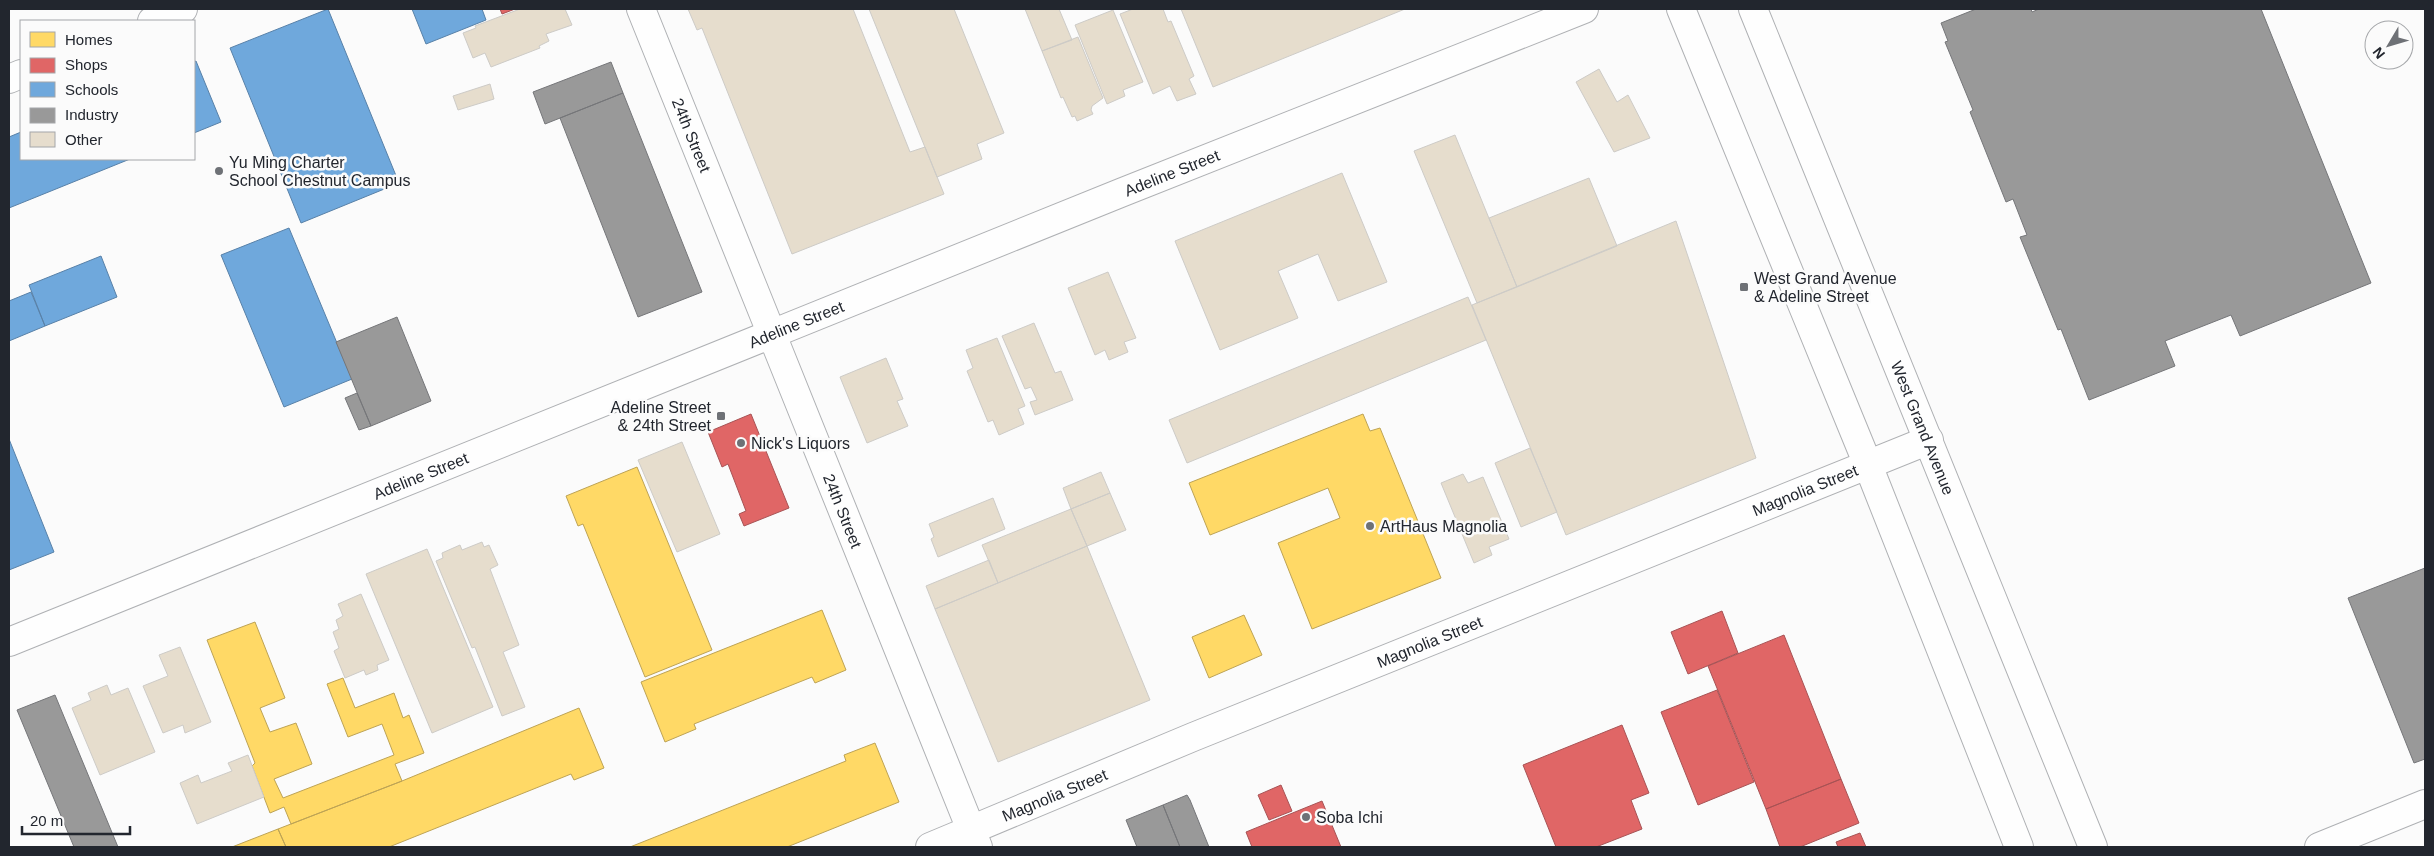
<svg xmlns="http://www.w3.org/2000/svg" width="2434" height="856" font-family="Arial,sans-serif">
<rect width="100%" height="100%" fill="#fbfbfb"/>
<path fill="#ffd966" stroke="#bda355" d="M1363 414 1370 431 1380 428 1441 578 1312 629 1278 543 1340 518 1328 488 1210 535 1189 483Z
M637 467 712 650 645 677 583 524 578 526 566 496Z
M822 610 846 670 815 683 812 677 694 724 696 729 665 742 641 682Z
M1244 615 1262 655 1209 678 1192 637Z
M255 622 285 698 260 708 270 732 296 723 312 764 274 779 283 798 394 755 382 724 348 737 327 684 343 678 355 708 394 693 403 718 409 715 424 753 395 764 402 781 291 824 284 807 270 813 252 766 255 763 207 640Z
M579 708 604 768 574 780 571 774 389 847H286L278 829 402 781Z
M875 743 899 802 787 847H630L846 761 844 755Z
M278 829 286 847H232Z"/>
<path fill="#e06666" stroke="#a75355" d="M500 9H515L502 14Z
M751 414 789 508 744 526 739 514 746 511 728 464 722 467 708 432Z
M1722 611 1738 653 1688 674 1671 632Z
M1784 635 1841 779 1766 809 1708 666Z
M1717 690 1754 782 1698 805 1661 712Z
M1622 725 1649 793 1631 800 1642 829 1596 847H1556L1523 765Z
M1841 779 1859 823 1800 847H1780L1766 809Z
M1281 785 1292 811 1269 820 1258 795Z
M1322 801 1341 847H1252L1246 832Z
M1860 833 1866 847H1838L1836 842Z"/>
<path fill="#6fa8dc" stroke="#5881a8" d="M328 9 399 183 301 223 230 48Z
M412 9H482L486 20 426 44Z
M196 61 221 122 194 133V62Z
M21 132V159H130L9 208V137Z
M289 228 352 379 284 407 221 255Z
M101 256 117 297 45 326 29 285Z
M31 292 45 326 9 341V301Z
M9 439 54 552 9 570Z"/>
<path fill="#999" stroke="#757679" d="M1976 9H2031L2032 12 2039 9H2261L2371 283 2240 336 2231 315 2165 341 2175 366 2089 400 2061 329 2058 330 2020 237 2027 235 2013 199 2006 202 1970 112 1973 110 1945 42 1948 41 1941 23Z
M611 62 623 93 545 124 533 92Z
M623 93 702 292 638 317 560 118Z
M397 317 431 401 371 426 336 342Z
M357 393 371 426 359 430 345 398Z
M2425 568V759L2414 763 2348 598Z
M55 695 118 847H74L17 710Z
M1187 795 1190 800 1209 847H1180L1163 805Z
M1163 805 1180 847H1137L1126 820Z"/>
<path fill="#e6ddcd" stroke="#cdcbc7" d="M520 9H565L572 25 546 34 549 41 539 46 540 48 491 67 485 53 473 58 463 33 476 28 475 26Z
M688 9H853L910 152 925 147 944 194 792 254 702 28 697 30Z
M869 9H954L1004 133 977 144 982 159 937 177Z
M1025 9H1059L1072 40 1042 51Z
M1133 9H1163L1168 22 1171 21 1194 76 1189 79 1196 94 1177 101 1170 86 1153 94 1120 14Z
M1181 9H1405L1213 87Z
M1113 10 1143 82 1123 90 1125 96 1107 104 1075 25Z
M1078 37 1103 98 1092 106 1091 110 1093 114 1077 121 1075 116 1072 117 1063 97 1061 98 1042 51Z
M1599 69 1617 102 1628 95 1650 138 1614 152 1576 82Z
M490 84 494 99 458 110 453 96Z
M1455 135 1517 287 1477 303 1414 151Z
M1342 173 1387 282 1338 301 1318 254 1278 271 1298 318 1220 350 1175 241Z
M1589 178 1617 246 1517 287 1489 218Z
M1676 221 1756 458 1566 535 1472 305Z
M1108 272 1136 338 1124 342 1128 352 1109 360 1105 350 1095 355 1068 288Z
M1468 297 1486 340 1187 463 1169 420Z
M1034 323 1055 373 1061 371 1073 400 1035 415 1030 402 1037 400 1031 387 1025 389 1002 336Z
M997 338 1025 406 1018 409 1024 424 999 435 993 420 988 422 967 371 973 368 966 350Z
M886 358 903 399 897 401 908 426 867 443 840 377Z
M682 442 720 534 677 552 638 460Z
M1530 448 1557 512 1521 527 1495 463Z
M1101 472 1110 493 1071 509 1063 488Z
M1463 474 1468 483 1483 477 1509 539 1489 547 1492 555 1474 563 1441 483Z
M1110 493 1126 530 1087 546 1071 509Z
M993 498 1005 529 938 557 931 539 934 537 929 524Z
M1071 509 1087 546 998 583 982 545Z
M482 542 484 547 489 545 498 565 490 569 519 645 503 652 525 707 502 716 475 647 472 648 436 561 443 558 442 553 460 545 462 550Z
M1087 546 1150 700 998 762 935 609Z
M427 549 493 707 432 733 366 574Z
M989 560 998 583 935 609 926 586Z
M361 594 389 660 377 665 378 670 366 675 364 670 345 678 334 651 339 648 333 632 339 629 336 620 343 616 338 604Z
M180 647 211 722 185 733 183 725 163 733 143 686 168 676 159 655Z
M107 685 111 695 128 688 155 752 100 775 72 708 91 700 88 693Z
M248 755 264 797 197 824 180 783 198 775 201 783 232 771 228 763Z"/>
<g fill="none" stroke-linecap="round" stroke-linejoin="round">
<defs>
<g id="minor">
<path id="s1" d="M641 9 978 847"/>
<path d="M152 21 183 9"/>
<path d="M9 79 21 74"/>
<path id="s2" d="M930 847 1193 737 1929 440"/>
<path d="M2319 847 2425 804"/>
</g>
<g id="major">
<path d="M1681 9 1868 465 2019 847"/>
<path id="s3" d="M1753 9 2093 847"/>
<path id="s4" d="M9 642 1123 192 1584 9"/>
</g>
</defs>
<use href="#minor" stroke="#afb1b4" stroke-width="30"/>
<use href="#major" stroke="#afb1b4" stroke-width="30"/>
<use href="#minor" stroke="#fefefe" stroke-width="28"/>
<use href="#major" stroke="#fefefe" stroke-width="28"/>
</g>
<g fill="#6e7176" stroke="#fbfbfb" stroke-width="2">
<circle cx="219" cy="171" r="5"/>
<rect x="1739" y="282" width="10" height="10" rx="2.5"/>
<rect x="716" y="411" width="10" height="10" rx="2.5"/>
<circle cx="741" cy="443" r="5"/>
<circle cx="1370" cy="526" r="5"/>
<circle cx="1306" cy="817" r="5"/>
</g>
<g text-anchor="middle" stroke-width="5" stroke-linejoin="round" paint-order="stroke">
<g font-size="16" fill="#22262e" stroke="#fbfbfb">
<text dy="6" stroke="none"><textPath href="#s1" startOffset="136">24th Street</textPath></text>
<text dy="6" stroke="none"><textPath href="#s4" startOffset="1254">Adeline Street</textPath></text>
<text dy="6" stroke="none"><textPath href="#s4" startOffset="849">Adeline Street</textPath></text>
<text dy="6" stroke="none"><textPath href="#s3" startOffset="452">West Grand Avenue</textPath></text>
<text dy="6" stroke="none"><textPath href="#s4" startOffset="444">Adeline Street</textPath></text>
<text dy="6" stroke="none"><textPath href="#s2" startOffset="945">Magnolia Street</textPath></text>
<text dy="6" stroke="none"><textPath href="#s1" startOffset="541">24th Street</textPath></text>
<text dy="6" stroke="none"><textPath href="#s2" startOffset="540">Magnolia Street</textPath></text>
<text dy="6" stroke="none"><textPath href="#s2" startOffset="135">Magnolia Street</textPath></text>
</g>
<g font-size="16" fill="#22262e" stroke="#fbfbfb" text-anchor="start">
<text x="229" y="168">Yu Ming Charter<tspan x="229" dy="18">School Chestnut Campus</tspan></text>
<text x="1754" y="284">West Grand Avenue<tspan x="1754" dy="18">&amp; Adeline Street</tspan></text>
<text x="711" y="413" text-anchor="end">Adeline Street<tspan x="711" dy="18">&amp; 24th Street</tspan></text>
<text x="751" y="449">Nick's Liquors</text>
<text x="1380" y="532">ArtHaus Magnolia</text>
<text x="1316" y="823">Soba Ichi</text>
</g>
</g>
<rect width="2434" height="856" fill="none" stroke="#22262e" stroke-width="20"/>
<rect x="20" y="20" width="175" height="140" fill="#fbfbfb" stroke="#a4a6a9"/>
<rect x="30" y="32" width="25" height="15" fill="#ffd966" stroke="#a4a6a9"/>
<text x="65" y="45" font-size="15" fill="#22262e">Homes</text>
<rect x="30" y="58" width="25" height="15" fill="#e06666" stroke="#a4a6a9"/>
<text x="65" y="70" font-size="15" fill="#22262e">Shops</text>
<rect x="30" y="82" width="25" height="15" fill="#6fa8dc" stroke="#a4a6a9"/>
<text x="65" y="95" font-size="15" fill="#22262e">Schools</text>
<rect x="30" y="108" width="25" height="15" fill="#999999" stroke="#a4a6a9"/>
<text x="65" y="120" font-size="15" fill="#22262e">Industry</text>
<rect x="30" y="132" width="25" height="15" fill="#e6ddcd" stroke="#a4a6a9"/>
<text x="65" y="145" font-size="15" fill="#22262e">Other</text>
<g transform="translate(2389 45) rotate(232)"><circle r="24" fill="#fbfbfb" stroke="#a4a6a9"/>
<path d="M0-4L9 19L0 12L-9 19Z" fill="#6e7176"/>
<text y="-8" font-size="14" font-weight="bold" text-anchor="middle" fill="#22262e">N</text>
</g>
<path d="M22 826v8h108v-8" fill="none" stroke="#22262e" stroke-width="2.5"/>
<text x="30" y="826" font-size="15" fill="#22262e" stroke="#fbfbfb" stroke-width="4" paint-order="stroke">20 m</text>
</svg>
